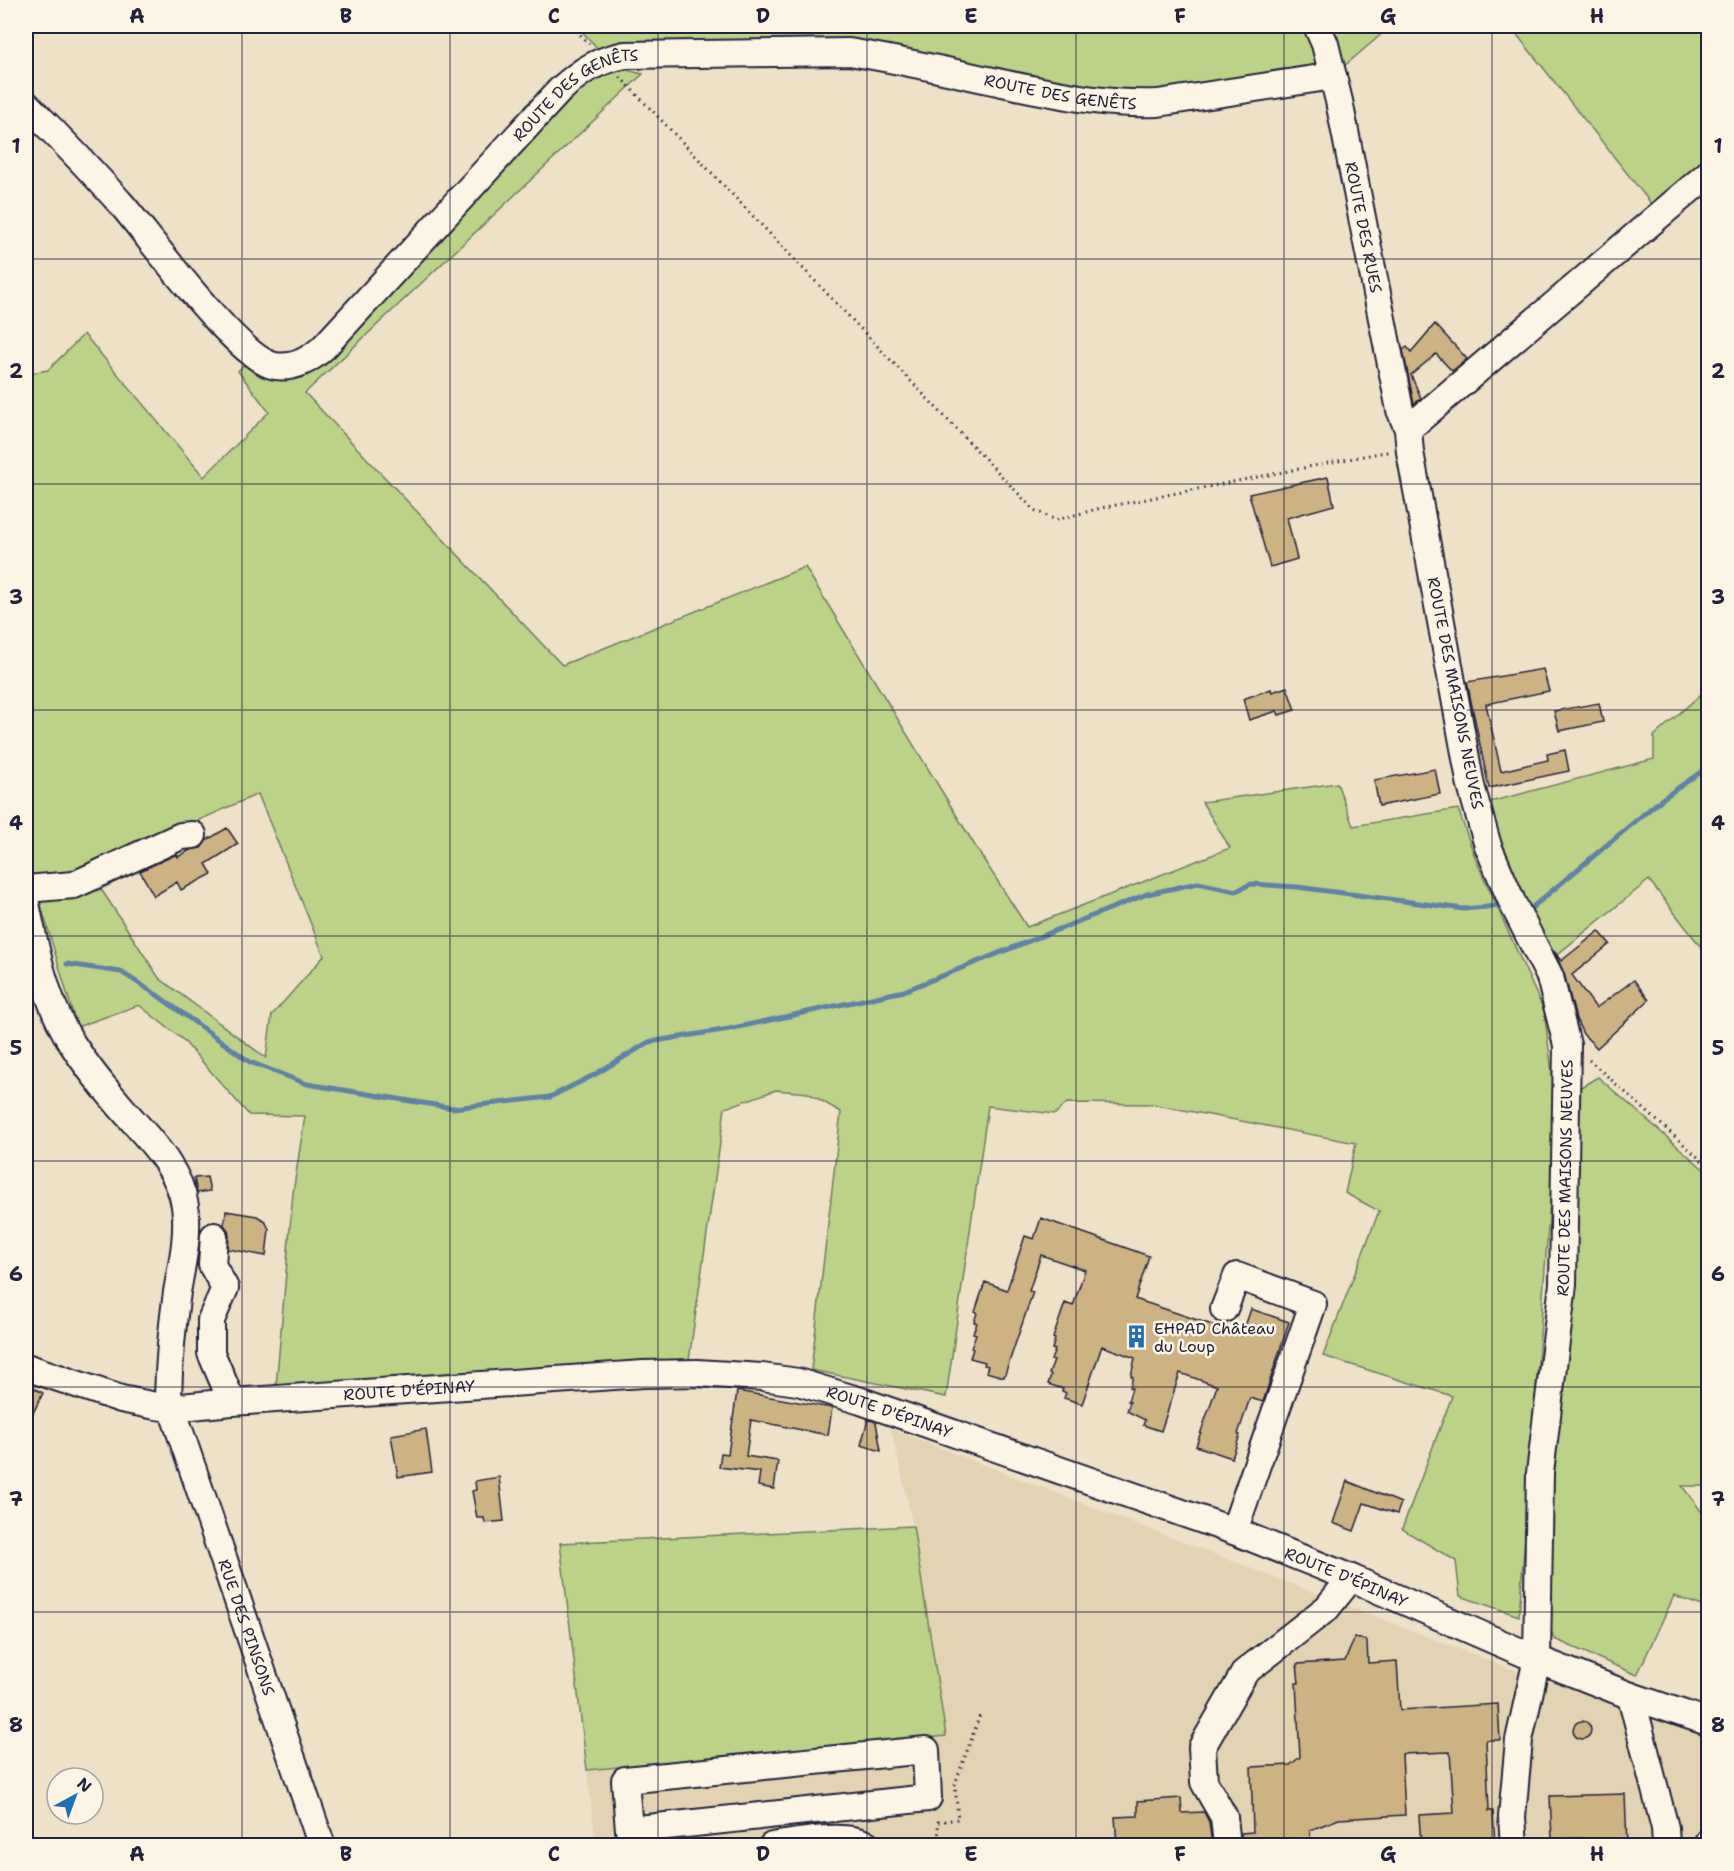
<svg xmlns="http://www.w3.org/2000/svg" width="1734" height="1871" font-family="'Shantell Sans',sans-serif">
<rect width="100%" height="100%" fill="#eee1c8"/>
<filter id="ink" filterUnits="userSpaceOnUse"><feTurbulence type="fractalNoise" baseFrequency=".0167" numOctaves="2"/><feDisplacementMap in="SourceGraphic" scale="12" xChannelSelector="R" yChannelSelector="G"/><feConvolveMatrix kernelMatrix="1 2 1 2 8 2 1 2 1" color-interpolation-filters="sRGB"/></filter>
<g filter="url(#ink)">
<path fill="#e4d3b3" d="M891 1429 1514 1670 1708 1729V1845H596L587 1770 946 1736 913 1526Z"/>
<path fill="#bcd288" stroke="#6f7a62" stroke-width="1.5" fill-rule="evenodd" d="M577 26H1311L1323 56 1315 66 1299 75 1158 98 920 61 602 53Z
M1326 26H1391L1342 68Z
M1510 26H1708V158L1653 206Z
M606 65 643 74 305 393 562 665 805 567 977 849 1027 927 1230 848 1202 802 1337 783 1353 826 1458 809 1476 860 1544 1011 1553 1080 1552 1175 1519 1616 1460 1596 1456 1561 1402 1529 1452 1396 1323 1356 1379 1211 1345 1193 1356 1143 1152 1104 1067 1103 1055 1114 988 1106 946 1397 811 1370 841 1112 808 1093 776 1090 725 1108 689 1360 423 1375 276 1387 293 1193 305 1116 249 1115 183 1040 139 1005 77 1027 26 855V374L48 370 84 334 204 477 269 412 238 371 249 359 291 373 564 94ZM258 794 324 956 272 1015 266 1058 159 978 88 869Z
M1708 688V956L1649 880 1554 957 1514 879 1482 804 1654 759V736Z
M1598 1077 1708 1173V1486H1682L1708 1520V1608L1674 1596 1637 1675 1554 1639 1543 1609 1544 1473 1574 1286 1579 1088Z
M913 1526 946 1736 587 1770 560 1543Z"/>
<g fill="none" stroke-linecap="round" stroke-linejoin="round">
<path stroke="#6182a3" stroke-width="5" d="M1529 910 1662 799 1708 767
M67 964 121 972 157 995 250 1062 307 1084 453 1108 550 1097 594 1075 649 1042 729 1029 904 991 1147 894 1198 883 1236 891 1251 884 1297 887 1464 909 1496 906"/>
</g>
<path fill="#cdb283" stroke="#22223b" stroke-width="1.5" d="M1435 324 1467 359 1452 371 1436 354 1411 375 1421 398 1414 404 1403 350 1407 347 1411 352Z
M1328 477 1334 505 1287 518 1297 559 1270 567 1249 494Z
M1543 669 1549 691 1486 704 1501 771 1548 760 1547 754 1565 750 1569 771 1489 788 1467 682Z
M1287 687 1295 710 1279 715 1277 711 1249 720 1243 699 1271 689 1272 692Z
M1599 703 1603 722 1559 731 1554 711Z
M1435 769 1440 794 1379 806 1374 780Z
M227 828 238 844 206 864 212 874 181 890 177 882 154 896 140 871 177 854 178 857 190 850 201 848 207 840Z
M1599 931 1610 944 1572 975 1596 1008 1634 980 1649 1000 1597 1048 1583 1034 1576 1019 1564 973 1554 951 1561 961Z
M207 1177 210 1191 197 1193 194 1178Z
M226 1211 257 1216 265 1221 269 1229 266 1256 228 1249 229 1236 228 1230 224 1225Z
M1041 1218 1149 1256 1135 1299 1242 1335 1251 1309 1289 1322 1263 1402 1250 1398 1238 1434 1240 1435 1232 1458 1196 1446 1217 1386 1180 1373 1161 1431 1143 1425 1145 1420 1127 1411 1130 1402 1128 1401 1132 1388 1130 1387 1133 1377 1131 1376 1135 1358 1102 1346 1082 1404 1064 1398 1066 1393 1062 1391 1063 1389 1048 1384 1051 1375 1049 1374 1054 1361 1051 1360 1055 1350 1052 1349 1055 1339 1053 1338 1065 1303 1073 1306 1085 1270 1041 1255 1029 1291 1033 1292 1004 1377 986 1372 988 1366 984 1365 985 1362 970 1358 973 1349 971 1348 976 1334 973 1333 977 1323 974 1322 977 1313 975 1312 985 1282 1007 1290 1025 1236 1034 1239Z
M26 1384 43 1393 26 1427Z
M737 1391 832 1408 828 1435 751 1420 746 1456 778 1461 774 1489 758 1486 760 1472 719 1467 721 1453 728 1454Z
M868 1419 876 1422 881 1451 861 1445Z
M426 1429 432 1472 398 1477 391 1435Z
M499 1477 504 1521 485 1523 484 1518H477L472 1491 476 1490 475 1481Z
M1347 1481 1401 1503 1397 1514 1364 1503 1354 1531 1333 1523Z
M1355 1637 1367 1641 1368 1663 1397 1661 1400 1710 1498 1704 1500 1740H1486L1489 1811H1493L1495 1845H1421L1419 1815 1454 1813 1450 1752 1402 1754 1405 1815 1339 1819 1310 1830 1311 1845H1242L1241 1833 1253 1832 1251 1767 1290 1765 1300 1757 1296 1683H1299L1297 1664 1345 1661Z
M1573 1730a9 9 0 1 1 18 0a9 9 0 1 1-18 0Z
M1625 1794 1627 1845H1583L1582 1838 1552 1839 1550 1796Z
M1181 1798 1182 1813 1204 1812 1209 1822 1212 1845H1117L1115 1817 1138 1816V1801Z"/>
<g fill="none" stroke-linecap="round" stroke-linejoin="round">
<defs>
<g id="minor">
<path id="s1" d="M1317 26 1325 44 1339 101 1400 410 1408 429"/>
<path id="s2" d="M26 104C59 137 92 171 123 206 151 239 239 360 275 366 294 369 311 359 324 347L560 90C582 70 596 61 625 55L849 52C908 61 967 76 1026 88 1071 97 1111 105 1158 103L1333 76"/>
<path d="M26 889 74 885 181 836 193 835"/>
<path id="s3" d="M26 904C36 951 45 1000 71 1042 84 1062 99 1082 115 1100 140 1131 179 1164 185 1206 189 1234 182 1264 177 1292 172 1327 169 1361 168 1397L322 1846"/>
<path d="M214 1236 212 1265 225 1288 211 1320V1353L232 1402"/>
<path d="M1224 1309 1237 1276 1313 1304 1234 1531"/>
<path id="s4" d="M26 1367 121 1399 156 1406 171 1408 232 1402 643 1374 697 1373 762 1377 798 1382 861 1401 1234 1531 1351 1578 1537 1659 1631 1696 1708 1722"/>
<path d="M1631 1696 1665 1828 1666 1846"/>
<path d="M926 1750 928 1798 629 1830 625 1780Z"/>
<path d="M772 1846C799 1842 846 1832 870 1846"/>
<path d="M1227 1846 1224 1817 1204 1782 1202 1747 1245 1672 1327 1608 1351 1578"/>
<path id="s5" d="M1514 1846 1512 1817 1519 1740 1537 1659 1540 1473 1563 1284 1567 1045 1550 977 1512 902 1488 846 1471 786 1410 452 1408 429 1708 174"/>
<path d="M1706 1846 1708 1842"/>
</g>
</defs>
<use href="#minor" stroke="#22223b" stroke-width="30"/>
<path stroke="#22223b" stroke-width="3" stroke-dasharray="1.5 4.5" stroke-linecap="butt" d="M572 26 589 44
M620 77 1034 510 1056 520 1101 508 1379 453 1388 452
M1589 1060 1708 1166
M939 1846 938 1822 958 1819 955 1784 980 1715"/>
<use href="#minor" stroke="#fcf5e5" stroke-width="26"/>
</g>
</g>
<path fill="none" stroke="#22223b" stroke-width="1.5" stroke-opacity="0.55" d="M242 26V1846M450 26V1846M658 26V1846M867 26V1846M1076 26V1846M1284 26V1846M1492 26V1846M26 259H1708M26 484H1708M26 710H1708M26 936H1708M26 1161H1708M26 1387H1708M26 1612H1708"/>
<defs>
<symbol id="building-bare" viewBox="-9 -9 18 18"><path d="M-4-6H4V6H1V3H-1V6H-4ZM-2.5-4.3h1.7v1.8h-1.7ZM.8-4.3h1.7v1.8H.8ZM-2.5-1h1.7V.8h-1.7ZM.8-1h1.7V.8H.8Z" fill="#1f6fb2" stroke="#fcf5e5" stroke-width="2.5" paint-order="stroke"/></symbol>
</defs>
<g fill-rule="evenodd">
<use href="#building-bare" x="1120" y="1320" width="33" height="33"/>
</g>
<g text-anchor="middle" stroke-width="5" stroke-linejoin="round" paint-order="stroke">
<g font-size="16" fill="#22223b" stroke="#fcf5e5">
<text dy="6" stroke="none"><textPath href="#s2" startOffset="1281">ROUTE DES GENÊTS</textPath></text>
<text dy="6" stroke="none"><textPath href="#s2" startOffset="778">ROUTE DES GENÊTS</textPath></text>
<text dy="6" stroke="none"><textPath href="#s1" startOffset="207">ROUTE DES RUES</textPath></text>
<text transform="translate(1456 693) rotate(79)" y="6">ROUTE DES MAISONS NEUVES</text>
<text dy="6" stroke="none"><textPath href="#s5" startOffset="672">ROUTE DES MAISONS NEUVES</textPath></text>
<text dy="6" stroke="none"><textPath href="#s4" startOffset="390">ROUTE D'ÉPINAY</textPath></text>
<text dy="6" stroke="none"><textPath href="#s4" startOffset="876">ROUTE D'ÉPINAY</textPath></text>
<text dy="6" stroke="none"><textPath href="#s4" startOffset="1362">ROUTE D'ÉPINAY</textPath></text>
<text dy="6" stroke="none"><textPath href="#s3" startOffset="783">RUE DES PINSONS</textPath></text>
</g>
<g font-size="16" fill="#22223b" stroke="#fcf5e5" text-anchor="start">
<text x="1154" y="1334">EHPAD Château<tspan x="1154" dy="18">du Loup</tspan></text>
</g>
</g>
<rect width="1734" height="1871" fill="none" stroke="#fcf5e5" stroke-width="66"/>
<g transform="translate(75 1796) rotate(41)"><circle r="28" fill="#fcf5e5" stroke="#a5a1a1" stroke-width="1.5"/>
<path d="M0-4.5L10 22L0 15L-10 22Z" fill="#1f6fb2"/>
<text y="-9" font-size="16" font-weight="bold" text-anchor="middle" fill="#22223b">N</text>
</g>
<rect x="33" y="33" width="1668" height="1805" fill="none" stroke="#22223b" stroke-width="2"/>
<g font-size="20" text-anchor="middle" font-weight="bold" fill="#22223b">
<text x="137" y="23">A</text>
<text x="346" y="23">B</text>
<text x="554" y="23">C</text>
<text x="763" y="23">D</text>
<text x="971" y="23">E</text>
<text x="1180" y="23">F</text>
<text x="1388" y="23">G</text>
<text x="1597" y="23">H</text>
<text x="16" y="153">1</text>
<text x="1718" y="153">1</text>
<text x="16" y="378">2</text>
<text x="1718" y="378">2</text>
<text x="16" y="604">3</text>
<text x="1718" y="604">3</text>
<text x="16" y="830">4</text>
<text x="1718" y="830">4</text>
<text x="16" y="1055">5</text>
<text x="1718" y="1055">5</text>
<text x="16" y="1281">6</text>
<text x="1718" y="1281">6</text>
<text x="16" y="1506">7</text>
<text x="1718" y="1506">7</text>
<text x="16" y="1732">8</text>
<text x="1718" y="1732">8</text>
<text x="137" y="1861">A</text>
<text x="346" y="1861">B</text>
<text x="554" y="1861">C</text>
<text x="763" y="1861">D</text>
<text x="971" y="1861">E</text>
<text x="1180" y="1861">F</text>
<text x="1388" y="1861">G</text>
<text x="1597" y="1861">H</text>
</g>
</svg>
